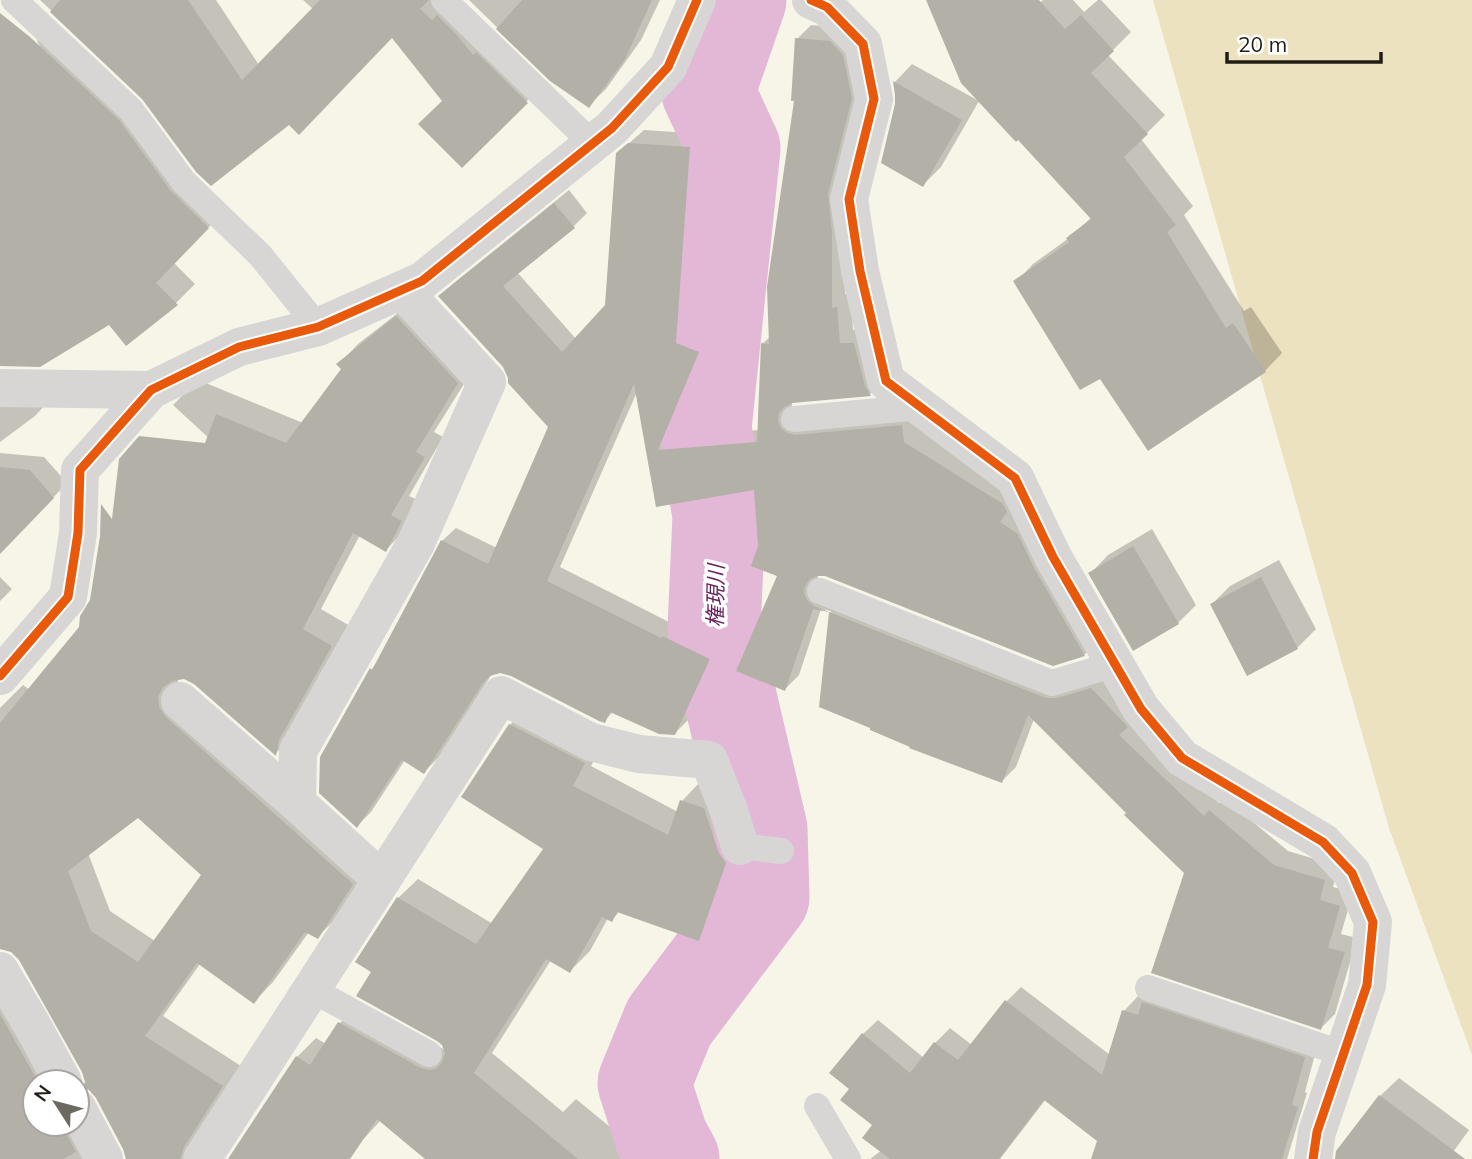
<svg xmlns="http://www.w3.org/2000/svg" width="1472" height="1159" font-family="Mulish,'Noto Sans JP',sans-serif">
<rect width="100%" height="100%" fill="#f7f4e8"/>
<path fill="#ede2bf" d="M1153 0H1472V1055L1389 828Z"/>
<path fill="#0003" fill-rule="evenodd" d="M40 0H216L259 65 313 9 303 0H455L543 85 462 166 444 101 392 36 289 123 143 97Z
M469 0H660L641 40 606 89 589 105 551 80Z
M928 0H1032L1035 7 1043 0H1073L1084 12 1098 0H1101L1131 32 1108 55 1165 115 1141 139 1193 206 1184 215 1244 311 1251 307 1282 353 1265 371 1100 376 1016 282 1033 264 1069 238 1092 217Z
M55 23 190 172 227 208 174 263 195 284 176 303 109 323 0 350V47L110 177 37 41Z
M811 25 844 28 865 83 845 217V294H851L853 330 868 329 884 381 870 394 792 402V406L915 411 1017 490 1098 641 1084 655 1053 664 826 574H818V578L821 586 1061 684 1106 675 1132 720 1219 803 1224 798 1288 851 1338 866 1333 887 1353 892 1341 934 1357 938 1335 1014 1321 1028 1186 872 1034 719 1016 767 1002 781 912 746 821 706 831 611 821 609 799 675 785 689 779 575 760 546 756 487 658 505 637 392 560 567 675 625 677 623 723 645 689 719 675 733 614 711 604 721 512 674 501 671 492 674 438 758 424 772 405 760 371 812 357 826 371 670 377 664 442 541 456 528 497 548 551 427 505 366 440 296 454 283 569 190 587 213 573 227 517 272 576 339 607 306 618 153 644 130 704 134 689 329 712 338 670 437 759 430 762 344 771 336 796 99 797 39Z
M912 64 979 101 941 167 923 185 895 82Z
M417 298 477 363 434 432 443 437 409 496 420 501 405 530 386 550 360 535 321 609 350 626 295 734 276 753 195 683 184 678H178V688L372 863 337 918 317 937 309 932 273 982 254 1002 200 964 163 1016 241 1066 212 1159H127L125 1148 98 1097 87 1082 84 1071 20 959 11 950 0 948V708L23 685 30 690 224 452 173 405 192 386 201 381 303 423 343 369 339 364 358 344ZM138 816 203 875 155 941 110 911 88 853Z
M0 390 48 402 35 416 0 442Z
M0 453 44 457 67 483 0 553Z
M1152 529 1196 605 1178 623 1090 574 1108 555Z
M1279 560 1316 629 1297 648 1212 604 1230 586Z
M0 577 12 589 0 601Z
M529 705 603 743 591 766 678 812 682 801 701 781 745 843 718 920 699 939 620 911 612 920 608 918 590 951 570 971 551 960 492 1053 563 1112 576 1099 649 1159H428L381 1120 359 1144 325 1159H230L297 1057 316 1038 326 1044 340 1023 359 1004 445 1050 444 1044 374 971 398 898 418 879 493 924 546 848 510 725Z
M0 962 73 1082H35V1124H77L114 1159H0Z
M1021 987 1110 1055 1124 1011 1138 996 1318 1043 1305 1092 1307 1093 1287 1159H1092L1099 1140 1046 1099 1000 1159H870L882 1150 874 1125 851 1089 863 1034 878 1020 924 1058 935 1043 950 1028 972 1045 1007 1001Z
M1399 1078 1469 1130 1448 1159H1337L1380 1096Z"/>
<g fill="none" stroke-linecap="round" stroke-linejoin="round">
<path stroke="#e3b8d7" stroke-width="93" d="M673 1159 662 1139 644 1083 669 1022 763 897 761 829 714 629 719 516 705 428 734 148 708 92 740 0"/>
</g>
<path fill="#b2b0a7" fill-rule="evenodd" d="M60 0H188L242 80 320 0H429L420 9 432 20 437 15 456 34 473 55 476 52 528 103 462 168 418 124 442 101 392 38 299 135 289 125 211 186 196 172 142 99 50 12Z
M522 0H652L625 59 589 108 550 81 496 29Z
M926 0H1039L1065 29 1081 15 1114 51 1091 73 1148 134 1124 157 1176 225 1167 232 1226 328 1233 323 1266 372 1148 451 1100 379 1080 390 1013 281 1069 242 1066 238 1091 219 1018 140 1016 142 961 83Z
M0 13 30 37 119 120 171 191 209 228 156 283 178 305 126 346 109 325 40 367 0 366Z
M795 38 830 41 843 55 852 98 828 194 832 232V308L837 307 840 343H854L865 386 871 396 792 403 784 407 779 413 778 421 781 428 787 433 795 435 902 425 904 442 1003 504 1007 512 1000 522 1018 534 1034 568 1085 656 1053 666 825 576H817L810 579 805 586 804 593 807 600 814 606 1046 698H1057L1091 688 1128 727 1119 735 1204 816 1209 810 1274 865 1325 880 1320 900 1340 906 1328 948 1345 952 1321 1030 1151 973 1184 873 1124 815 1126 813 1028 715 1002 783 909 748 910 747 870 730V728L819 707 829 612 813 609 785 691 736 671 777 576 751 566 758 546 754 490 656 507 634 384 547 581 661 638 662 636 710 659 675 735 659 734 610 712 605 723 599 721 511 676 500 673 490 676 483 683 424 774 402 760 357 828 319 793 320 757 370 668 372 670 441 540 488 564 548 427 508 383V378L503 367 438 296 554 203 575 228 503 286 562 352 605 305 616 153 628 143 690 147 676 343 699 352 658 450 757 442 761 343 769 344 767 287 794 101H791Z
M893 81 962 120 923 187 881 163 895 104V95Z
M396 316 458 383 416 452 425 457 391 515 402 521 386 552 353 533 303 629 332 646 279 740 276 756 194 684 184 679 172 681 163 687 158 697 159 707 166 717 353 884 318 939 305 932 254 1004 197 963 145 1036 223 1086 184 1147 180 1159H126L123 1149 96 1098 89 1090 83 1088 85 1082 82 1072 19 960 11 952 0 949V723L79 627 80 616 90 600 100 536 101 504 112 519 119 459 139 436 205 443 216 414 286 443 341 369 336 364ZM138 818 201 875 138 962 91 931 68 871Z
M0 467 30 470 54 498 0 554Z
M1133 546 1179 624 1133 651 1088 573Z
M1261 577 1298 649 1247 676 1210 604Z
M509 724 585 763 573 786 668 835 680 800 704 808 719 853 726 863 699 941 617 912 612 922 602 917 570 973 546 959 474 1073 578 1159H425L377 1119 350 1159H228L296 1056 310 1065 338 1022 421 1068 430 1070 437 1068 442 1062 445 1053 442 1045 437 1041 356 996 371 972 355 962 397 897 476 944 543 849 461 797Z
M1005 1000 1102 1075 1122 1010 1138 1015 1142 1002 1305 1057 1292 1105 1298 1107 1282 1159H1091L1097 1141 1044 1100 999 1159H890L862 1138 872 1125 840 1100 849 1089 829 1073 862 1033 910 1073 934 1042 958 1060Z
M0 1014 38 1082H35V1124H61L76 1152 63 1159H0Z
M1379 1095 1465 1159H1335L1336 1151Z"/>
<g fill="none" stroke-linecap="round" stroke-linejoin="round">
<path stroke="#d7d6d4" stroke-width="26" d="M14 0 131 110 184 182 260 255 318 327
M444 0 593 144
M794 419 920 407
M820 591 1052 683 1115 664
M740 846 781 851
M1148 988 1344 1054
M311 989 429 1054
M817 1106 848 1159"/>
<path stroke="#d7d6d4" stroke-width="38" d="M811 0 827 7 863 44 874 99 849 199 860 271 886 381 1015 478 1053 557 1141 709 1182 758 1323 842 1352 873 1373 922 1367 985 1317 1132 1313 1159
M0 388 151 390
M0 676 68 597 78 533 80 470 151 390 239 347 318 327 422 281 612 128 668 67 697 0
M180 701 297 803
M382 880 297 803 298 751 416 543 487 382 402 290
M0 971 32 1025 63 1082
M77 1108 104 1159
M202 1159 501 695 591 742 639 754 709 760 729 811 740 846"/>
<defs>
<path id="cycleway" d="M811 0 827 7 863 44 874 99 849 199 860 271 886 381 1015 478 1053 557 1141 709 1182 758 1323 842 1352 873 1373 922 1367 985 1317 1132 1313 1159
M0 676 68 597 78 533 80 470 151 390 239 347 318 327 422 281 612 128 668 67 697 0"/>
</defs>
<use href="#cycleway" stroke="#fff" stroke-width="13"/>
<use href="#cycleway" stroke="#e8590c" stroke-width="9"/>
</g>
<g text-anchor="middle" stroke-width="7" stroke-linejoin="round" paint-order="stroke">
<g font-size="21" font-style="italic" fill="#67225f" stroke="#fff">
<text transform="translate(716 596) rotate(-89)" y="7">権現川</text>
</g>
</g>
<g transform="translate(56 1103) rotate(306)"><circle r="33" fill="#ffffff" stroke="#a6a5a2" stroke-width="2"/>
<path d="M0-5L12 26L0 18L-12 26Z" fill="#6b6960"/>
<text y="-10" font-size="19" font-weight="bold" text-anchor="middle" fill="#201e16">N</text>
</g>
<path d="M1227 52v10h154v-10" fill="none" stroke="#201e16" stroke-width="3.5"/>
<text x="1238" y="52" font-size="21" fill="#201e16" stroke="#ffffff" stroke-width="5" paint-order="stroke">20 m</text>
</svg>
